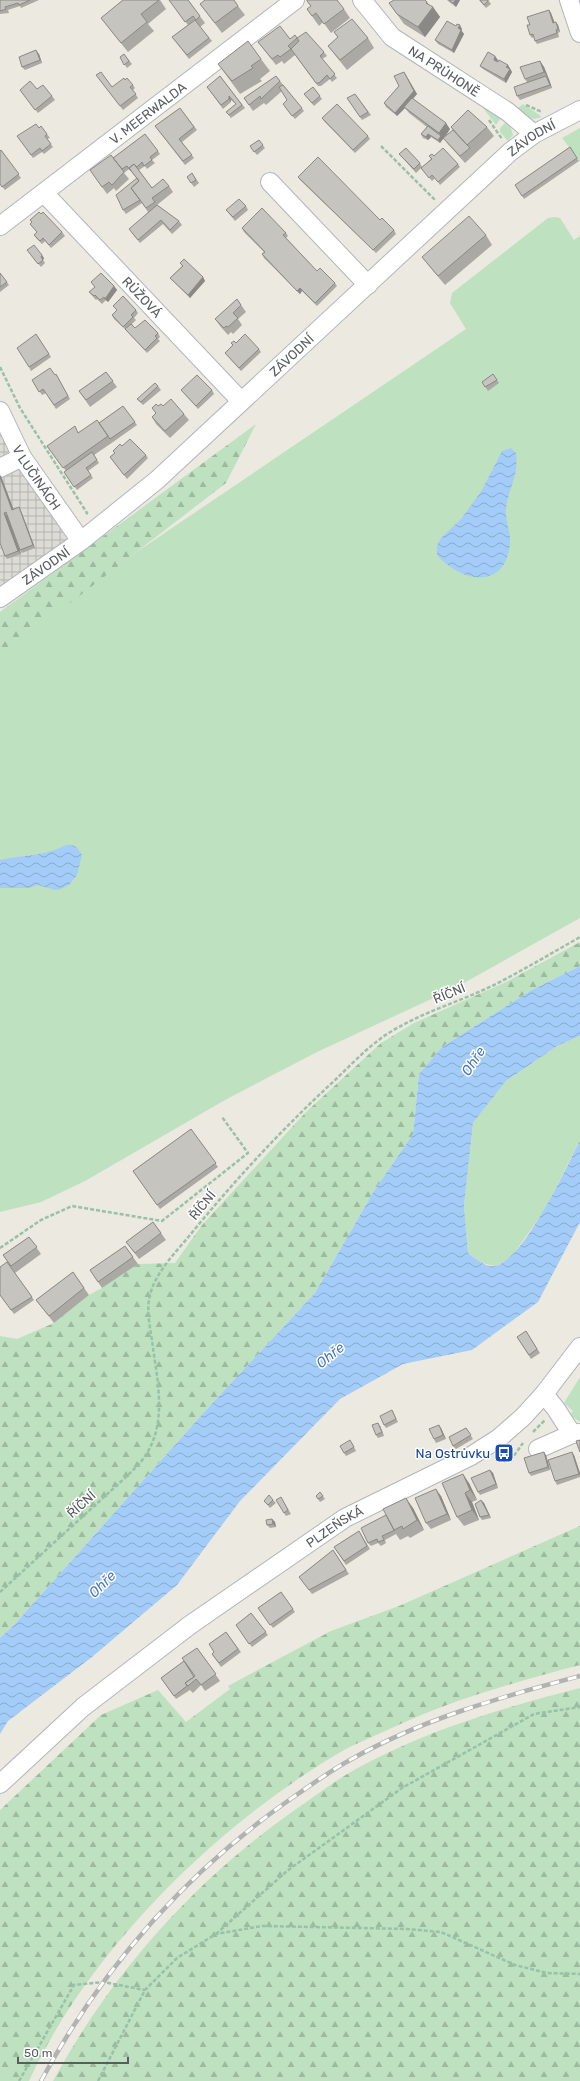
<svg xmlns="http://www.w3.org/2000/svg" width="580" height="2081" font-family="Rubik,sans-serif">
<defs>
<pattern id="industrial-grid" width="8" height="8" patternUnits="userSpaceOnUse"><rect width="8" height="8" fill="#dcdbd5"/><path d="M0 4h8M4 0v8" fill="none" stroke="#b5b5b0"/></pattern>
<pattern id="forest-firs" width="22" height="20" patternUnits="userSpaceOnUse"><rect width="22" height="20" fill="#bee1c0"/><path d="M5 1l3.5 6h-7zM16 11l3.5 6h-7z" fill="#9dba9f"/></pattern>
<pattern id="water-waves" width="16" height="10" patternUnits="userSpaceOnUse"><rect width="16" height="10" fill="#a3cdf8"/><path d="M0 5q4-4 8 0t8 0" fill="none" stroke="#8ac"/></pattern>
</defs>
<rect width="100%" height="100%" fill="#ebe9e0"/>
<path fill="url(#industrial-grid)" d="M0 427 20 468 69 541 0 587Z"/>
<path fill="#bee1c0" d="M523 104 541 116V117C531 122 523 115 515 110Z
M487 107 502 116 496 125 483 108Z
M507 121 510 125 513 135 508 141 500 132V128Z
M580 128V161L562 138Z
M555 217 560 218 574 240 580 236V918L455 988 317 1052 225 1100 85 1181 41 1202 0 1212V649L144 547 466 329 450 303 452 293 548 218Z
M580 1036V1140L545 1210 509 1260 495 1266 481 1263 468 1253 464 1206 473 1123 506 1081 557 1046Z
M580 1377V1422L570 1415 573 1411 564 1403Z"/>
<path fill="url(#forest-firs)" d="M256 424 226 483 39 627 0 654V612Z
M580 942V966L530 991 442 1047 419 1074 413 1134 374 1191 315 1293 207 1409 14 1625 0 1638V1336L17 1339 54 1323 89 1295 102 1288 138 1264 175 1263 202 1225 305 1113 381 1043 414 1023 506 982Z
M580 1526V1665C511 1683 448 1701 383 1732 370 1738 357 1743 344 1750 220 1822 89 1949 29 2081H0V1810L101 1715 158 1690 186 1722 230 1689 228 1686 331 1631 399 1606Z
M580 1688V2081H53C113 1971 197 1878 299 1807 318 1794 336 1780 356 1769 426 1730 503 1708 580 1688Z"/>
<path fill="url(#water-waves)" d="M511 448 516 453C519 478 508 488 506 509 505 521 511 532 510 543 506 591 461 583 437 555V545L441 538 462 518 482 490 502 451Z
M66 845C75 844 78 848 82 855L77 875 69 885 61 889 55 890 38 885 29 888H0V860C22 855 47 856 66 845Z
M580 966V1036L557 1046 506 1081 473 1123 464 1206 468 1253C476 1259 486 1268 495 1266 524 1260 567 1167 580 1140V1222L538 1302 472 1350 403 1364 340 1399 240 1501 177 1585 92 1657 8 1721 0 1734V1638L14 1625 207 1409 315 1293 374 1191 413 1134 419 1074 442 1047 530 991Z"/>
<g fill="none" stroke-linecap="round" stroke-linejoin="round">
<defs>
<g id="minor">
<path id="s1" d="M362 0 392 37 508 112 534 134"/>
<path d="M569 0 580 33"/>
<path d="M270 182 368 285"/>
<path id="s2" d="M44 193 240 400"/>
<path id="s3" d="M0 226 295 0"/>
<path id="s4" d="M0 411 22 457 81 541"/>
<path d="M0 468 22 457"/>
<path id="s5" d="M0 598 81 541 157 480 510 152 534 134 580 110"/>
<path d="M544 1394 556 1409 572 1434 580 1433"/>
<path d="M538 1449 572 1434"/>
<path id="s6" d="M0 1784 83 1707 190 1625 345 1518 471 1456 499 1438 523 1417 544 1394 580 1347"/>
</g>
</defs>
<use href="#minor" stroke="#b3b6ba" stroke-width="20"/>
<path stroke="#98c1a7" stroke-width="2.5" stroke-dasharray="4 2" stroke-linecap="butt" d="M526 105 542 112
M489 120 502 139
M381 146 436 201
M0 367 20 408 87 513 86 514
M0 1248 41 1220 72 1206 162 1221 248 1153 222 1117
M533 1432 545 1420
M504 1462 513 1457 523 1443
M0 1592 127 1476C133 1470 140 1464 145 1456 168 1423 157 1378 152 1341 150 1326 146 1310 150 1295 155 1273 176 1252 190 1235 235 1180 282 1129 334 1081 352 1064 370 1044 392 1031 425 1011 462 1001 496 984 525 969 552 953 580 937
M216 1934 287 1871 402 1788 534 1714 580 1707
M19 2081 74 1985 103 1982 145 1990
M98 2081 145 1990 177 1958 216 1934 262 1926 406 1929 441 1932 515 1965 547 1973 580 1974"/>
<use href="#minor" stroke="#fff" stroke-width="18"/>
<defs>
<path id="rail" d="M41 2081C102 1968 186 1872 292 1798 311 1785 330 1771 350 1760 422 1719 501 1697 580 1676"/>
</defs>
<use href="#rail" stroke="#b1b2b2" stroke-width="4.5"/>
<use href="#rail" stroke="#fff" stroke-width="3" stroke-dasharray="9" stroke-linecap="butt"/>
</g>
<path fill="#aaa9a3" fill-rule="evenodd" d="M0 0H39L21 8 20 6 8 10 9 13 0 14Z
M123 0H160L166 9 148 24 154 31 128 52 108 27 101 18Z
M169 0H188L205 23 200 27 212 41 189 59 172 37 188 25Z
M447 0H460L456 7 448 1Z
M479 0H488L491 4 486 8Z
M307 1 344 9 350 18 331 33 323 22 319 26 314 19 307 9 311 6Z
M389 3 429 5 433 7 440 17 425 37 404 24Z
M200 4 238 6 245 15 222 33Z
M549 10 551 13 554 22 558 25 560 32 558 33 559 37 537 44 535 41 534 37 532 38 530 35V25Z
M456 26 462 29 461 30 464 34 454 53 438 44 435 40Z
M334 32 368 38 374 48 347 70 335 55 328 46 338 38Z
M297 38 324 52 327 56 322 59 337 78 332 82 330 79 321 86H318L295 55 284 64 282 61 276 65 258 42Z
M39 54 42 63 25 70 22 67Z
M124 54 132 64 127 68 120 57Z
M261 59 270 71 260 79 262 81 240 94 218 64Z
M498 60 497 62H498L508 65 512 72 506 83 483 69 480 66Z
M540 61 544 67 552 88 520 100 517 96 527 82 525 79Z
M96 75 112 87 133 85 135 88 133 90 138 98 123 110Z
M406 75 417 94 413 99 450 129 446 136 453 130 451 127H487L494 136 465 163 448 144 444 138 440 143 431 137 428 140 423 138 421 134 427 127 409 113 405 108 397 116 386 107 384 103 399 86Z
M220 76 245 108 231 118 226 112 236 104 231 100V102L223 109 207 87Z
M276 76 304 111 295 119 285 107 287 100 282 91 266 105 264 103 253 111 244 98Z
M313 87 322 99 314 106 304 94Z
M20 90 52 96 55 100 38 113Z
M355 94 371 115 362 120 347 98Z
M180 108 197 130 182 142 194 158 185 165 155 126Z
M322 118 368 136 370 139 355 153 324 121Z
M39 128 47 134 50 138 47 139 53 147 44 154 42 152 33 158 17 136Z
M145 134 160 154 152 160 155 163 147 169 145 166 139 170 152 188 169 186 173 192 157 205 179 221 182 225 172 234 163 224 140 243 131 232 148 212 142 203 126 214 123 210 138 180 129 169 124 173 129 179 116 191 114 188 107 194 90 170 113 158Z
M259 140 265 148 257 155 250 146Z
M570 147 579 161 524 199 515 185Z
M1 150 21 178 5 190 0 184Z
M399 154 420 163 422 167 416 173Z
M429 156H434L458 164 460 167 440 185 435 178 432 181 421 168 431 159Z
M192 173 199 183 194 187 187 177Z
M298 177 380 220 394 230 396 234 376 253 300 180Z
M246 206 248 210 235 221 226 210Z
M41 214 62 232 65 236 51 248 45 241 42 244 36 238 34 235 37 232 30 224 32 222 30 220Z
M242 228 286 233 288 236 286 238 317 271 335 283 337 286 317 306 302 291 300 294 264 258 262 254 264 252 244 232Z
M486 235 492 245 445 285 429 266 422 257Z
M27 250 44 258 43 260 45 263 41 267Z
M180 263 203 277 205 281 190 298 170 278 182 266Z
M0 273 9 285 0 292Z
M91 282 114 286 117 290 108 302 106 300 102 304 97 299 96 300 89 292 95 287Z
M237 299 246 312 238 319 242 325 233 334 231 332 228 335 220 326 215 319Z
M113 306 136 310 138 313 134 318 136 320 132 324 135 328 158 333 160 337 158 339 160 341 147 353 126 330 114 319 112 315 117 310Z
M36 334 51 357 31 371 29 367Z
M231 343H236L259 349 261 352 241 371 225 353 233 346Z
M106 372 117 387 90 407 79 391Z
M56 374 70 399 56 409 46 393 42 395 32 380 55 375Z
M493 374 499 383 488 391 482 382Z
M158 386 161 390 143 405 137 399Z
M181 390H212L214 394 198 409Z
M123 406 137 425 113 442 112 441 113 442 94 455 99 463 88 471 93 478 77 490 64 472 66 471 47 446 99 423Z
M158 406H163L184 414 189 420 170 438 156 424 152 417 156 413 152 408Z
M122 446 146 455 148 458 127 479 110 457Z
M1 476 13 509 19 507 21 511 35 548 22 553 20 550 7 516 21 554 7 559 5 556Z
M191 1129 218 1167 160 1209 133 1171Z
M153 1222 166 1240 139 1259 126 1242Z
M29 1237 41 1254 15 1273 3 1255Z
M125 1246 138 1264 102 1288 90 1270Z
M7 1262 34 1300 14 1314 0 1295Z
M73 1272 89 1295 54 1323 36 1300Z
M526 1331 540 1353 531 1359 517 1337Z
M392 1410 398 1422 386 1428 384 1425Z
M380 1426 384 1436 378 1438 376 1435Z
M441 1428 446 1439 436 1443 434 1439Z
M466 1428 473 1439 456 1449 453 1446Z
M352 1443 356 1451 346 1456 344 1453Z
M546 1455 550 1470 531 1476 529 1473Z
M574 1455 580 1473V1477L557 1485 555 1481Z
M490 1470 493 1473 498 1488 480 1495 478 1492Z
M442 1483H469L477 1500 472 1502 479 1520 464 1526 457 1517Z
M320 1492 325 1499 320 1502 316 1496Z
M441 1496 451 1520 431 1529 426 1523Z
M281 1497 291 1514 286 1516 284 1513Z
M273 1500 276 1503 270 1508 264 1501Z
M481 1500 484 1503 491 1518 482 1520 480 1517Z
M413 1508 424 1530 410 1538 408 1536 400 1540 396 1534 385 1540 386 1543 381 1546 378 1543 371 1546 368 1543Z
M272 1519 275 1522 276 1527 270 1528 267 1525Z
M359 1531 370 1549 346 1565 334 1547Z
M333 1550 349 1574 312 1594 299 1577Z
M281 1592 295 1612 273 1628 258 1608Z
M251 1613 268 1635 252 1647 236 1625Z
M226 1632 241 1652 221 1667 212 1654 214 1652Z
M197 1648 220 1681 205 1691 201 1685 193 1693 190 1690 176 1699 161 1678 184 1661ZM187 1665 195 1676H194Z"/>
<path fill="#8b8985" d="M456 0H460L456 7 453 3Z
M427 2 432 9 433 7 440 17 425 37 418 27Z
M549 10 551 13 556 26 553 23Z
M556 22 558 25 560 32 558 29Z
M460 25 462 29 461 32 458 28Z
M461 30 464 34 454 53 452 50Z
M36 50 39 54 42 63 40 60Z
M495 56 498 60 496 63 494 60Z
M540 61 544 67 549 79 544 72Z
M508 65 512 72 506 83 504 79 506 67Z
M404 72 417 94 405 107H404L405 108 397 116 395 113Z
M546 76 549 79 552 88 550 85Z
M229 96 231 100V102L229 99Z
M446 123 450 129 440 143 438 140 441 136 439 133Z
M428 134 431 137 428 140 426 137Z
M42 255 44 258 43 260 41 257Z
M203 277 205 281 190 298 188 295Z
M114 286 117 290 108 302 105 299Z
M300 288 302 291 300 294 297 291Z
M0 475 1 476 15 513 12 510 0 477Z
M19 507 21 511 35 548 33 545Z
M4 513 7 516 21 554 18 551Z
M378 1423 380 1426 384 1436 382 1432Z
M439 1425 441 1428 446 1439 443 1435Z
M544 1452 546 1455 550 1470 548 1467Z
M572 1452 574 1455 580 1473V1475L579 1474Z
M490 1470 493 1473 498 1488 496 1484Z
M463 1474 469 1483 477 1500 470 1490Z
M436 1489 441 1496 451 1520 447 1514Z
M465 1493 472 1502 479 1520 472 1510Z
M406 1498 413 1508 424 1530 417 1520Z
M481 1500 484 1503 491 1518 489 1515Z
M272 1519 275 1522 276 1527 273 1524Z"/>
<path fill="#c6c4be" stroke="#8b8985" d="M0 0H30L19 5 18 3 5 7 6 9 0 11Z
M123 0H159L141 14 147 22 121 43 101 18Z
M169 0H188L200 16 196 20 193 16 185 22Z
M205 0H234L238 6 215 23 200 4Z
M307 0H337L344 9 324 24 316 13 312 16 307 9 311 6 307 1Z
M394 0H425L427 2 426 3 433 7 418 27 397 14 389 3Z
M449 0H456L453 3Z
M480 0H488V1L484 5Z
M549 10 553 23 556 22 558 29 556 30 557 33 535 41 533 34 530 35 527 25H530L527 17Z
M352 19 368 38 340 60 328 46 338 37 334 32Z
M195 20 209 38 187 55 172 37Z
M447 21 456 26 457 24 460 25 458 28 461 30 452 50 435 40Z
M280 26 290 39 295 35 297 38 288 46 291 49 280 57 278 55 272 59 258 42Z
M306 32 324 52 320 56 335 74 330 79 327 75 319 83H316L291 49 299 41 297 38Z
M248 41 261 59 251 66 253 68 232 81 218 64Z
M36 50 40 60 22 67 19 57Z
M488 52 495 56 494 60 498 62 499 60 508 65 506 67 510 69 504 79 480 66Z
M124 54 129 61 124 65 120 57Z
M540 61 544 72 525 79 520 67Z
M101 72 112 87 124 78 125 80 127 78 133 85 130 87 136 94 120 106 96 75Z
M404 72 414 91 395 113 384 103 399 86 394 76Z
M220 76 242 105 229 115 226 112 236 104 229 96V99L221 105 207 87Z
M276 76 280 81 261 99 260 96 249 105 244 98Z
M546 76 550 85 517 96 514 87Z
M30 81 37 89 43 85 52 96 35 110 20 90Z
M283 85 302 108 292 116 283 104 287 100 279 87Z
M313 87 320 96 312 103 304 94Z
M355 94 368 112 360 117 347 98Z
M412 98 446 123 439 133 404 107Z
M337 104 368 136 353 150 322 118Z
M180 108 194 127 179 139 192 155 183 161 155 126Z
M468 110 487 127 467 145 451 127Z
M36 124 39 128 41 126 47 134 45 136 51 144 42 151 40 148 31 155 17 136Z
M428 126 441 136 438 140 428 134 426 137 421 134Z
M453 130 470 148 460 156 443 138Z
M145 134 158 151 150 157 152 160 144 166 142 162 137 167 134 164 129 168 131 171 127 166 122 169 113 158Z
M259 140 263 145 254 152 250 146Z
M570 147 577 158 522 196 515 185Z
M406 148 420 163 414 169 399 154Z
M443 148 458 164 438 182 432 175 429 178 421 168 432 159 429 156 432 154 434 156Z
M1 150 19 174 2 187 0 184V151Z
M111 155 124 172 112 185 109 182 102 187 90 170Z
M318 157 380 220 382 218 394 230 373 250 298 177Z
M134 164 152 188 163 179 169 186 152 198 155 202 146 208 131 188 139 181 129 168Z
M192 173 196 180 191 183 187 177Z
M137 178 139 181 131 188 140 200 123 210 116 195Z
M239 199 246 206 233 217 226 210Z
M157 205 179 221 170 230 161 220 138 240 129 229Z
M262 208 286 233 283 235 317 271 320 268 335 283 315 303 300 288 297 291 262 254 265 252 242 228Z
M39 212 41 214 43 212 62 232 49 245 43 238 40 241 34 235 37 232 30 224 32 222 30 220Z
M469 216 486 235 438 276 422 257Z
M34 245 42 255 41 257 43 260 38 264 27 250Z
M184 259 203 277 188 295 170 278 183 266 180 263Z
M0 273 7 282 0 287Z
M101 273 114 286 105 299 104 297 100 300 95 295 94 296 89 292 95 287 91 282Z
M123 296 136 310 131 315 133 317 123 327 112 315 117 310 113 306Z
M237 299 241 305 233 313 238 318 228 327 226 326 224 328 215 319Z
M145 320 158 333 155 336 157 338 145 350 125 329 131 324 135 328Z
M36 334 49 354 29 367 17 348Z
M245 334 259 349 239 368 225 353 233 345 231 343 234 341 236 343Z
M50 368 55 375 56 374 68 396 54 405 43 389 39 392 32 380Z
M106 372 113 381 86 400 79 391Z
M493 374 497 380 485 387 482 382Z
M197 375 212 390 196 406 181 390Z
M155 383 158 386 141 402 137 399Z
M171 399 184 414 165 431 152 417 156 413 152 408 156 404 158 406 161 404 163 406Z
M123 406 135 422 110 439 99 423Z
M97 420 108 436 63 468 47 446 75 426 78 433Z
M130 439 146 455 124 475 110 457 115 453 113 451 120 444 122 446Z
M92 452 97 460 86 468 91 475 74 487 64 472Z
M0 477 12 510 19 507 33 545 20 550 6 512 4 513 18 551 5 556 0 543Z
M191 1129 216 1163 157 1205 133 1171Z
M153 1222 161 1233 135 1253 126 1242Z
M29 1237 37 1247 11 1266 3 1255Z
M125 1246 133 1257 98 1282 90 1270Z
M7 1262 32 1297 11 1310 0 1295V1267Z
M73 1272 84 1288 49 1316 36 1300Z
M526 1331 537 1349 529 1355 517 1337Z
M392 1410 396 1419 384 1425 380 1416Z
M378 1423 382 1432 376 1435 372 1425Z
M439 1425 443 1435 434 1439 429 1429Z
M466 1428 471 1435 453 1446 449 1437Z
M350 1440 354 1447 344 1453 340 1446Z
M580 1440V1452L576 1441Z
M544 1452 548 1467 529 1473 524 1458Z
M572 1452 579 1474 555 1481 548 1460Z
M490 1470 496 1484 478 1492 471 1478Z
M463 1474 470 1490 465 1493 472 1510 457 1517 442 1483Z
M436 1489 447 1514 426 1523 415 1498Z
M320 1492 323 1496 318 1499 316 1496Z
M269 1495 273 1500 268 1505 264 1501Z
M281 1497 288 1510 284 1513 276 1500Z
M406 1498 417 1520 403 1529 402 1526 394 1530 383 1509Z
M481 1500 489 1515 480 1517 475 1504Z
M386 1515 394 1530H395L382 1536 384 1540 378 1542 377 1539 368 1543 361 1528Z
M272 1519 273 1524 267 1525 266 1520Z
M359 1531 367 1546 344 1561 334 1547Z
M333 1550 346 1570 309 1590 299 1577Z
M281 1592 293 1609 270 1625 258 1608Z
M251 1613 266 1632 249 1644 236 1625Z
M226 1632 238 1649 219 1663 212 1654 214 1652 209 1644Z
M197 1648 216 1674 201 1685 196 1679 188 1686 185 1683 195 1676 182 1658Z
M184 1661 194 1677 185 1683 187 1686 174 1696 161 1678Z"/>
<defs>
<symbol id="bus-square" viewBox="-11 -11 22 22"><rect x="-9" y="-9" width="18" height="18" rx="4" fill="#1a4fb4" stroke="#fff"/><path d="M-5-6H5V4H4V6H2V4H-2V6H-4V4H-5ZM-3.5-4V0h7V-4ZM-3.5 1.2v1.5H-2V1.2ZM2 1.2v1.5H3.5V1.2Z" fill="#fff"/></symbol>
</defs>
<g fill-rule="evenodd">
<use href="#bus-square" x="493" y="1442" width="22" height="22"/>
</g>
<g text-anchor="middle" stroke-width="3" stroke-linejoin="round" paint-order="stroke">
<g font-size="13" fill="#595c60" stroke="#fff">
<text dy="5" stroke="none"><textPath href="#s1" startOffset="110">NA PRŮHONĚ</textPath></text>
<text dy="5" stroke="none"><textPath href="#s3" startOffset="186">V. MEERWALDA</textPath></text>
<text dy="5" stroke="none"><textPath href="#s5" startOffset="704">ZÁVODNÍ</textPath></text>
<text dy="5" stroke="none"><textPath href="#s2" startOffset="143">RŮŽOVÁ</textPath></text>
<text dy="5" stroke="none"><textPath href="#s5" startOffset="380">ZÁVODNÍ</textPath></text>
<text dy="5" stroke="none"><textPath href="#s4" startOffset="76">V LUČINÁCH</textPath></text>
<text dy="5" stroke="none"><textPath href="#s5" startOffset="56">ZÁVODNÍ</textPath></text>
<text transform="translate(449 993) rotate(-23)" y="5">ŘÍČNÍ</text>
<text transform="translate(202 1205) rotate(-51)" y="5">ŘÍČNÍ</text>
<text transform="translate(81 1504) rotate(-42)" y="5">ŘÍČNÍ</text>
<text dy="5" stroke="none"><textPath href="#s6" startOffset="423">PLZEŇSKÁ</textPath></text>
</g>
<g font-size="13" fill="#164399" stroke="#fff" text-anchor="end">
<text x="490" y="1458">Na Ostrůvku</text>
</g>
<g font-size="14" font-style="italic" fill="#4978b8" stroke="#fff">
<text transform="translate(473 1061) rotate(-57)" y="5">Ohře</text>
<text transform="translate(330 1355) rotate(-39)" y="5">Ohře</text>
<text transform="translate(102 1584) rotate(-45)" y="5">Ohře</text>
</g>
</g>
<path d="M18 2057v6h110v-6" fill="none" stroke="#595c60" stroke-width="2"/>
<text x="24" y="2057" font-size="12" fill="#595c60" stroke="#ffffff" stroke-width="3" paint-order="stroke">50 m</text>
</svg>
